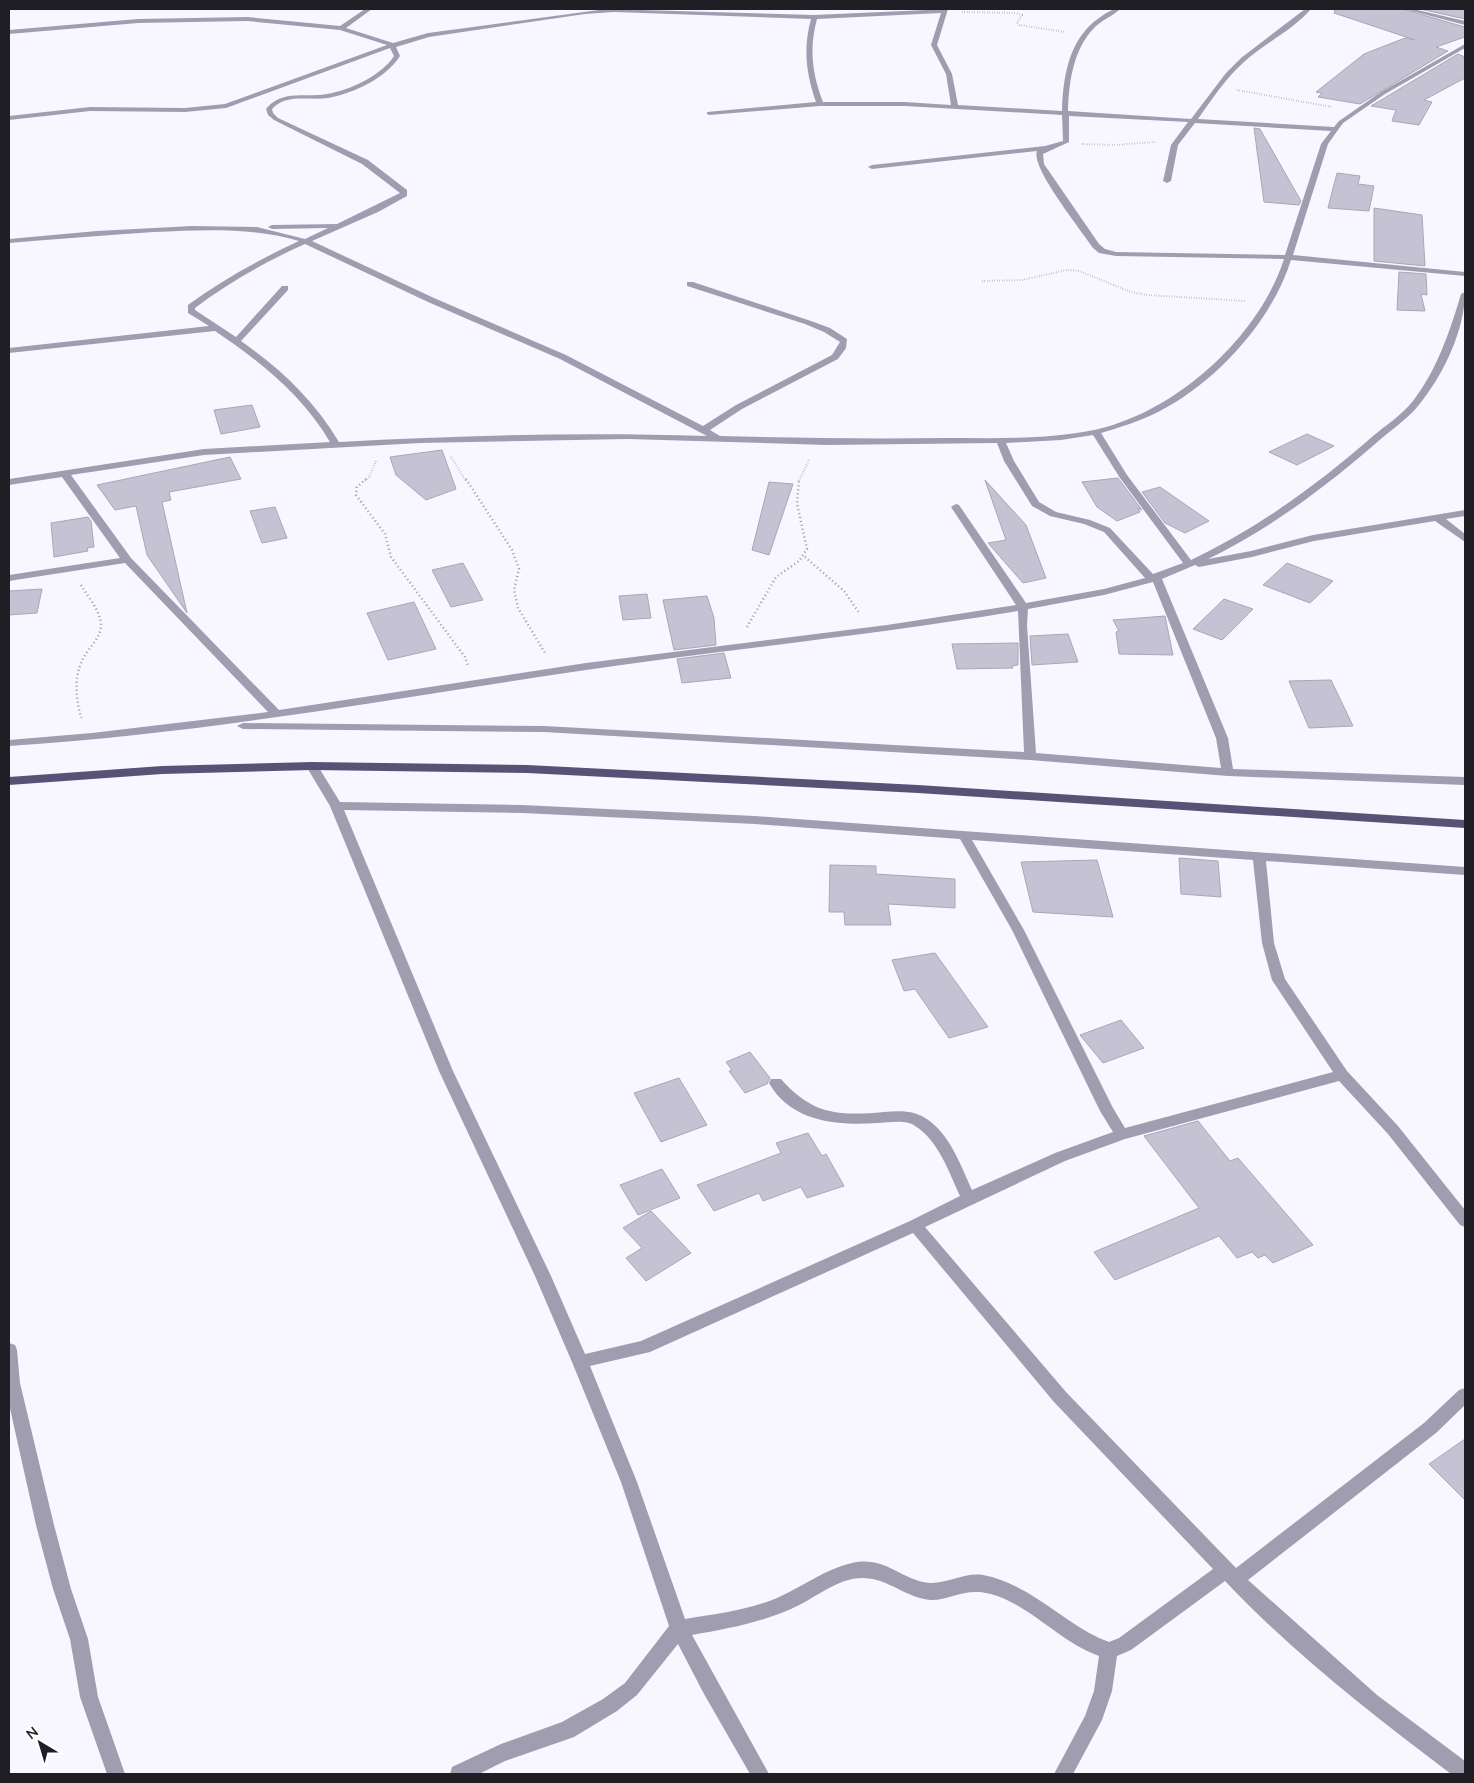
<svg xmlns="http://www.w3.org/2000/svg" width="1474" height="1783" font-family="'Nunito Sans',sans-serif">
<rect width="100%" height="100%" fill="#f8f7ff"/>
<path fill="#c5c2d4" stroke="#a9a6b8" d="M1335 9H1402L1465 27V37L1436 47 1448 51 1360 104 1318 97 1322 93 1316 92 1364 54 1405 38 1415 40 1334 13Z
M1420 9H1465V19Z
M1458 54 1465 57V78L1424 100 1432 102 1419 125 1392 121 1396 110 1371 106Z
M1254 128 1260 129 1301 201 1299 205 1264 202Z
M1337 173 1360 176 1358 184 1374 186 1369 211 1328 208Z
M1374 208 1422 215 1425 266 1374 261Z
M1399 272 1426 274 1427 295 1421 294 1425 311 1397 310Z
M252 405 260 427 221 434 214 410Z
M1307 434 1334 446 1297 465 1269 452Z
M442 450 456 489 426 500 396 475 390 457Z
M230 457 241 479 169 492 171 500 162 502 187 613 147 555 136 506 115 510 97 485Z
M1118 478 1142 510 1138 508 1140 512 1117 521 1097 507 1082 482Z
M985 480 1026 525 1046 578 1023 583 988 543 1006 540Z
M769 482 793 484 769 555 752 550Z
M1160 487 1209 521 1185 533 1165 523 1142 492Z
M275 507 287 538 262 543 250 511Z
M88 517 91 521 94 547 87 548 88 551 54 557 51 523Z
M463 563 483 600 451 607 432 570Z
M1287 563 1333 581 1310 603 1263 585Z
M42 589 37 613 9 615V591Z
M647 594 651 618 623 620 619 596Z
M707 596 714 618 716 645 674 650 663 600Z
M1224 599 1253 609 1222 640 1193 629Z
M414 602 436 649 388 660 367 613Z
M1165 616 1173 655 1119 654 1116 632 1119 631 1113 620Z
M1068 634 1078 662 1032 665 1030 636Z
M1018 643V665L1012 666 1013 668 957 669 952 644Z
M724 653 731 678 682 683 677 659Z
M1331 680 1353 726 1309 728 1289 681Z
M1179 858 1218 861 1221 897 1181 894Z
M1097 860 1113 917 1033 912 1021 862Z
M830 865 876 866V874L955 879V908L888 904 891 925H845L844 912H829Z
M935 953 988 1027 949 1038 915 989 904 991 892 960Z
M1121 1020 1144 1048 1103 1063 1080 1035Z
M750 1052 770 1078 767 1084 745 1093 729 1071 732 1070 726 1062Z
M679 1078 707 1125 661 1142 634 1093Z
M1198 1121 1230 1161 1238 1158 1313 1245 1273 1263 1265 1255 1258 1258 1252 1252 1237 1258 1219 1236 1115 1280 1094 1252 1199 1208 1144 1136Z
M808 1133 822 1156 826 1154 844 1186 807 1198 801 1187 763 1201 759 1193 714 1211 697 1185 781 1153 776 1143Z
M662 1169 680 1198 638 1215 620 1185Z
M651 1211 691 1253 646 1281 626 1258 642 1248 623 1228Z
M1465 1439V1500L1429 1464Z"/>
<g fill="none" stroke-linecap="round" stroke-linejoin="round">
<path stroke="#9c9ba2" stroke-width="2" stroke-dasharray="0.5 2" stroke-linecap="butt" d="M962 12 1016 13 1022 15 1017 23 1019 25 1065 32
M1237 90 1332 107
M1082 144 1115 145 1155 142
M982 281 1022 280 1067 270 1079 271 1131 292 1147 295 1245 301
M451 457 466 481
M365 481 369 477 376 461
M799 481 809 460"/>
<path stroke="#9c9ba2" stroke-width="2.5" stroke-dasharray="1 3" stroke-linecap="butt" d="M366 479 357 487 356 495 385 534 391 557 465 657 468 666
M466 479 512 550 519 569 514 590 518 608 545 653
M805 557 844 591 860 614
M81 585C88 597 99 609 101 623 102 637 90 646 84 657 73 676 76 698 81 718
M747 627 776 577 799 561 807 549 797 504 799 479"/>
<path fill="#a19db1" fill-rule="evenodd" d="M365 9H372L346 28 393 43 428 33 606 9 814 15 948 9 937 45 952 74 958 105 1062 111C1063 76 1069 39 1099 18 1106 13 1111 9 1120 9 1113 16 1102 20 1095 27 1073 49 1069 82 1068 111L1191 119 1226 73 1241 58 1305 9H1311C1293 30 1265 43 1244 62 1226 78 1212 99 1198 119L1334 127 1339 121 1381 92 1465 44V48L1385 94 1343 123 1328 144 1293 255 1465 272V276L1291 260C1272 321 1216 383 1158 412 1140 421 1121 427 1101 433L1127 475 1191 560C1258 528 1317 485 1373 436 1386 425 1402 415 1413 401 1437 370 1450 331 1461 294L1465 292C1465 330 1443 376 1418 406 1408 418 1394 428 1382 438 1328 485 1272 528 1208 559L1251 551 1313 535 1465 510V516L1446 519 1465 534V542L1435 521 1314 541 1252 557 1199 567 1195 565 1162 579 1228 738 1233 769 1465 777V785L1228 776 1030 760 544 732 243 729 237 726 243 723 544 726 1024 752 1018 611C874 635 730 649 586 670 393 698 204 734 9 746V740L92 733 268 712 125 563 9 581V575L120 558 62 477 9 485V479L204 449 330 442C302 395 261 362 215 331L9 353V348L209 326 188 313V305C222 280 260 259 299 241 252 227 203 230 154 232 106 235 57 239 9 243V239L97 231 192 226 257 227 305 239 328 228 272 229 268 227 272 225 337 224 400 193 362 164 274 120 268 115 266 109C282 89 305 98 327 94 350 90 381 76 394 56L390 48 226 108 185 112 90 111 9 120V116L90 107 185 108 225 104 387 45 340 30 247 21 138 23 9 34V30L138 19 247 17 340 26ZM614 12 811 19C803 48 806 74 816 102L707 112V114L709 115 820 106H905L1062 115 1063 141 1045 146 872 165 868 167 872 169 1037 151C1030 167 1082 231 1093 248L1099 253 1116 256 1284 259C1259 337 1175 413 1094 430 1045 440 993 438 943 438 868 439 794 438 720 436L710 430 742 409 838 359 846 348 847 339 830 328 811 321 693 282H687V286L805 324 824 332 840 342 832 355 736 405 703 426 566 355 434 298 312 241 378 212 407 196V190L368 160 278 118 273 113 272 109C287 93 308 101 328 98 354 93 385 79 400 56L396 47 429 37 585 14ZM941 13 931 45 946 74 951 105 905 102H823C812 74 809 48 817 19ZM1069 116 1188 122 1171 145 1163 181 1167 183 1171 181 1178 145 1195 123 1331 131 1321 144 1285 255 1116 252 1105 249 1099 244 1044 164 1043 154 1069 142ZM305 244 428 302 560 359 707 436C585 432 462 435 339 442 314 400 281 369 241 341L288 290V286H282L236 337 195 310V308C229 282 267 261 305 244ZM1093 435 1120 478 1183 563 1153 574 1110 528 1090 520 1056 512 1039 502 1014 461 1006 443 1061 440ZM628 439 827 445 997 443 1004 461 1032 506 1050 516 1084 524 1104 532 1145 578 1104 589 1026 603 959 505 956 504 951 507 1016 605 887 625 586 663 279 710 131 558 71 475 204 455 420 443ZM1153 582 1216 738 1221 768 1036 753 1027 625 1028 609 1104 595Z
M1404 9H1413L1465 21V25Z
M312 762 316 763 340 802 522 805 755 816 1465 867V875L1266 861 1274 943 1285 979 1347 1071 1398 1126 1465 1210V1227L1460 1225 1388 1134 1339 1081 1125 1139 1065 1161 925 1227 1066 1392 1236 1568 1424 1423 1459 1390 1465 1388V1405L1436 1433 1248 1580 1377 1695 1465 1761V1774H1451C1372 1714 1293 1653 1225 1581L1131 1650 1117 1656 1112 1691 1102 1720 1073 1774H1054L1085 1716 1094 1691 1099 1656C1060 1642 1030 1605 991 1594 962 1586 946 1604 924 1599 898 1593 881 1573 852 1579 830 1584 812 1600 791 1609 759 1623 726 1629 692 1635L769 1774H750L704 1694 678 1644 637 1695 617 1711 574 1737 505 1761 479 1774H450L452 1767 501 1744 562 1722 603 1699 625 1683 669 1626 621 1482 572 1362 535 1276 439 1071 330 806 306 766ZM344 810 522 813 755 824 960 839 1012 930 1100 1111 1113 1132 1055 1153 972 1190C961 1166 949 1132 925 1118 913 1110 897 1111 884 1112 838 1116 813 1115 781 1079H771L769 1083C791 1122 838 1126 877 1123 889 1123 905 1119 915 1126 938 1140 949 1172 960 1196L910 1221 641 1341 585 1354 551 1276 453 1071ZM972 840 1253 860 1262 943 1272 980 1333 1072 1125 1128 1113 1108 1024 930ZM913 1233 1054 1402 1213 1569 1119 1638 1109 1642 1099 1638C1060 1619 1027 1583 983 1575 962 1572 943 1587 923 1582 897 1576 883 1556 852 1563 825 1569 802 1587 777 1598 748 1610 716 1614 685 1619L637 1482 590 1366 650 1352Z
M9 1343 15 1345 17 1350 20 1383 54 1525 71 1589 88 1639 98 1697 125 1774H107L80 1697 70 1639 53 1589 36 1525 9 1404Z"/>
<path fill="#5a5275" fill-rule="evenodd" d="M312 762 527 765 918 785 1465 820V828L918 793 527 773 312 770 162 774 9 785V777L162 766Z"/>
</g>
<rect width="1474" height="1783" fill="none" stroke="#1f1e25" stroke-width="20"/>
<g transform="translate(40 1743) rotate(322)" stroke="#ffffff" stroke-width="4" paint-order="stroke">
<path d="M0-4L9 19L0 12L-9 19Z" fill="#1f1e25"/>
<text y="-8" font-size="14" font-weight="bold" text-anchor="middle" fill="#1f1e25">N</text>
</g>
</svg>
